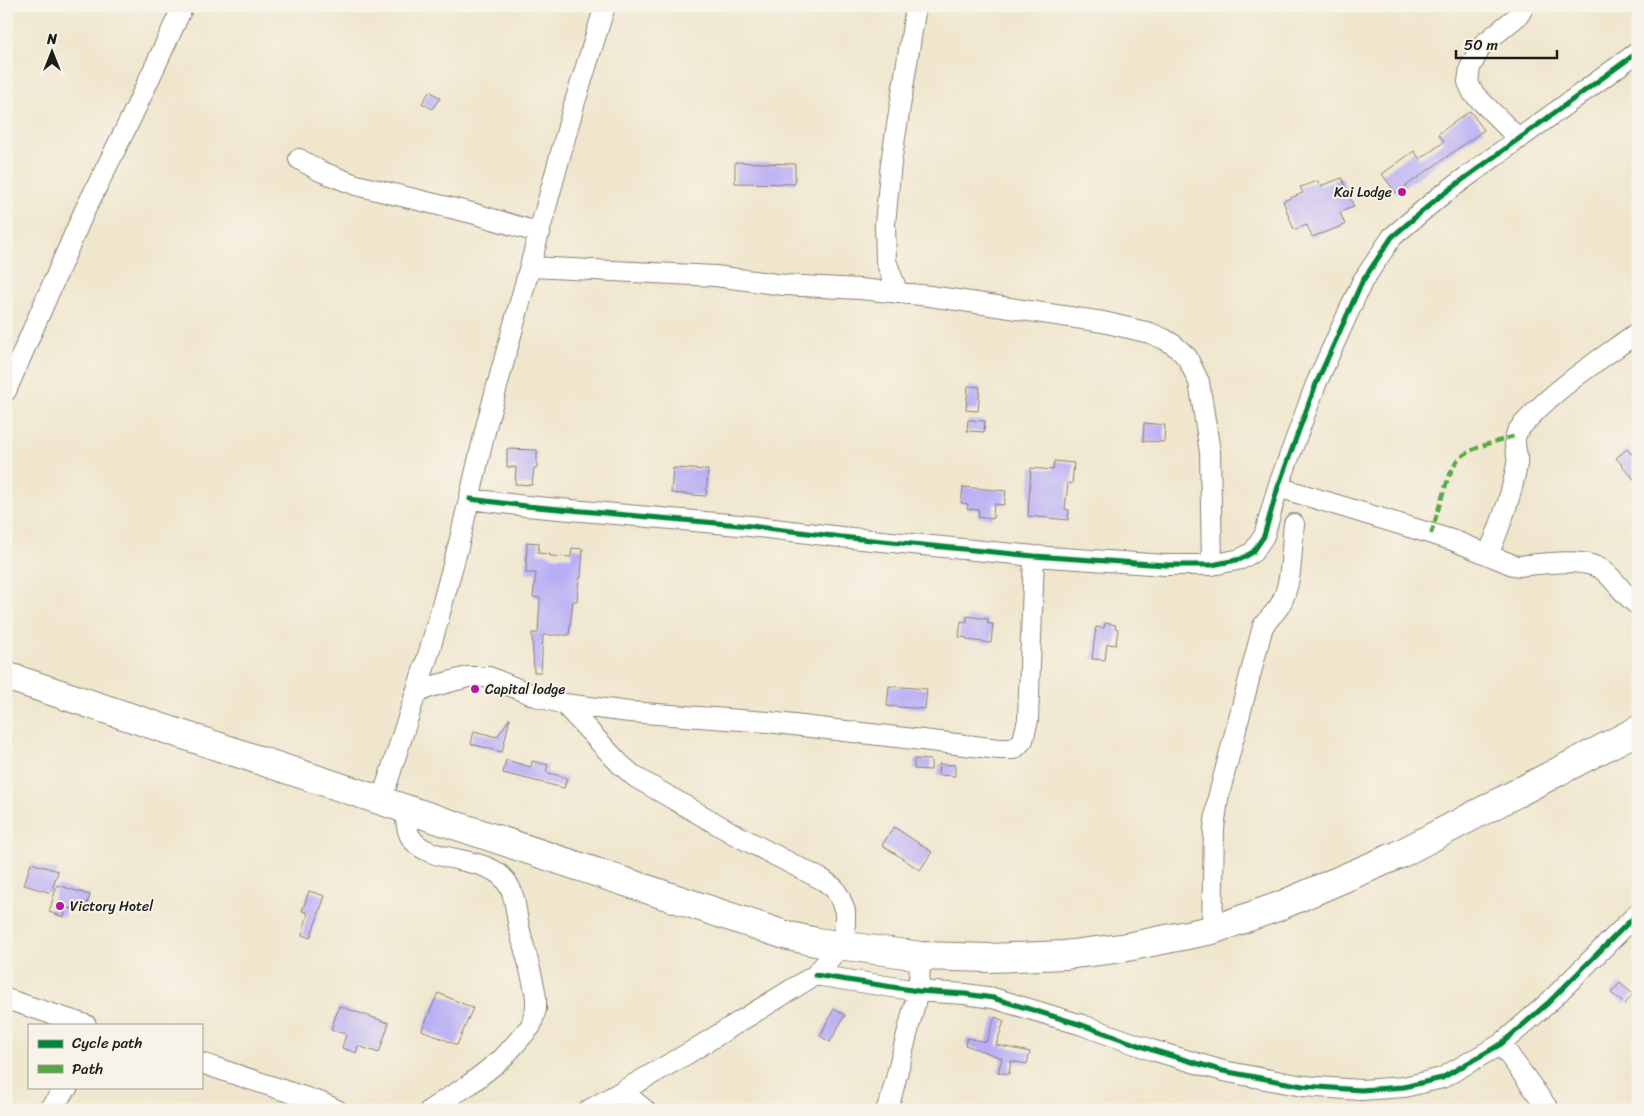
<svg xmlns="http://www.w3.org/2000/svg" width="1644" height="1116" font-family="Sriracha,sans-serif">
<rect width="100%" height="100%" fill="#f7f3e8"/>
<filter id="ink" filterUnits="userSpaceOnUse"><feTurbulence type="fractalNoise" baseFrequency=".02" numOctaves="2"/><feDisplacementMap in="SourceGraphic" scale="10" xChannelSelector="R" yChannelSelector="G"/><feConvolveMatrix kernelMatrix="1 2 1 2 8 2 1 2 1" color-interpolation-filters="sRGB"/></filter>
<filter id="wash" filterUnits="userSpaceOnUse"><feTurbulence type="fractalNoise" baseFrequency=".0096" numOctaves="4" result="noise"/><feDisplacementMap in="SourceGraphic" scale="20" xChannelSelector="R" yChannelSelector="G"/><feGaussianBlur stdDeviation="1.12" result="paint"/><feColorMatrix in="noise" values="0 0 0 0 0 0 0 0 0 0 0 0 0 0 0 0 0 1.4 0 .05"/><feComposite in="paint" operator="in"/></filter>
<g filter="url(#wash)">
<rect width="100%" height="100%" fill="#f0e6cd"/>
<g id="blocks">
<path fill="#b9aef5" d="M430 91 440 98 432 109 422 103Z
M1470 111 1484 130 1396 193 1382 174 1414 151 1420 159 1444 142 1438 134Z
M735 162 795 164V184L735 183Z
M1342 178 1354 207 1340 212 1345 225 1312 237 1307 225 1294 230 1283 201 1303 193 1300 187 1318 181 1320 186Z
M968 386 980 387 978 411 966 410Z
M968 420 985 421 984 432 967 431Z
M1144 423 1165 425 1164 442 1143 441Z
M507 449 537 450V468H534L532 485 515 484 516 467H507Z
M1627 449 1631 454 1638 449V484L1616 458Z
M1054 461 1074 463 1072 484 1068 483 1065 509 1069 510 1068 520 1028 516 1031 468 1053 470Z
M673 468 708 470 706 496 671 493Z
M963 487 1006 491 1004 505 994 504 993 519 978 517 979 510 967 509 968 504 961 503Z
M527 542 539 543 538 553 550 554V556L571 557 572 548 583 549 581 578H579L577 601H573L569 635H543L541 672H534L532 633H538L540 598 533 597 536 573H526Z
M967 616 988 619V624H993L991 643 967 640V638L959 637 961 621 967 622Z
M1105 623 1116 625 1115 628 1118 629 1116 645 1107 644 1105 660 1092 659 1096 627 1104 628Z
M889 686 927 689 925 709 887 706Z
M510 718 502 752 471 744 474 731 497 737Z
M914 759 931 760V770L914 769Z
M506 760 531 767 532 761 548 765 546 772 567 778 564 788 503 773Z
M939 764 955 765V776L938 775Z
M894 827 932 852 920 870 882 845Z
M31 863 58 871 51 893 24 885Z
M57 885 90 895 84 913 66 907 64 917 49 912Z
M309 891 325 896 310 938 302 935 308 913 302 911Z
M1620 983 1633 994 1625 1004 1611 993Z
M438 993 473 1008 457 1045 422 1030Z
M339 1006 389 1023 379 1053 358 1046 356 1053 342 1048 346 1034 331 1030Z
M834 1009 845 1015 830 1042 820 1036Z
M995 1017 1004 1021 996 1045 1030 1052 1027 1064 1011 1061 1009 1074 998 1072 1002 1058 965 1045 967 1038 986 1042Z"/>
</g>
</g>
<g filter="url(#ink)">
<use href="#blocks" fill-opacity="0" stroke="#868174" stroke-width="1"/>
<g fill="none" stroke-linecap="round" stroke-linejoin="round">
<defs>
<path id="minor" d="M1519 139 1473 93 1468 82 1470 68 1481 46 1519 15 1524 6
M299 159 320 171 356 185 472 213 540 233
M531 267 715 276 784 285 860 289 930 296 1103 322 1150 333 1164 339 1174 345 1187 357 1199 382 1210 452 1212 565
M898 293 886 261 885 224 891 163 916 6
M6 391 84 212 132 116 183 6
M1278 487 1455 541 1513 565 1519 566C1541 564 1588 556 1605 572 1617 582 1624 596 1638 605
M470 499 526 506 750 526 841 537 1034 556 1165 565H1212L1241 559 1253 552 1264 536 1278 487 1316 384 1362 282 1392 237 1439 197 1638 52
M1488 555C1500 527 1512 495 1517 464 1519 455 1512 444 1516 435 1518 428 1526 422 1530 417 1561 384 1601 359 1638 332
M415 694 430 687 468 677H489L535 696 564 704 630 712 768 722 999 749H1014L1023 740 1028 720 1034 556
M564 704 620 764 635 777 734 834 823 880 834 888 840 898 845 911V923L842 945 815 975 687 1054 589 1110
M381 802 430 649 458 547 487 423 574 105 605 6
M405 810C406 819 406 828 410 836 426 865 485 854 505 880 517 895 515 913 520 931 525 953 533 975 536 998V1009L531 1026 503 1058 470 1084 430 1110
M1212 930 1214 829 1218 798 1263 626C1268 619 1277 611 1280 605 1293 582 1291 549 1294 524
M815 975 918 991 965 994 993 998 1082 1025 1152 1050 1223 1071 1303 1086 1361 1090 1404 1087 1442 1078 1501 1044 1548 1003 1638 913
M6 999 86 1025
M1501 1044 1549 1110
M201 1063 322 1103 337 1110
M622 1091 645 1110
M48 1110 68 1087
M886 1110 890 1102 918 991 921 956"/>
<path id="highway" d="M6 676 785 935 816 942 921 956 989 958 1065 955 1122 948 1212 930 1277 907 1398 855 1638 730"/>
</defs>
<use href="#minor" stroke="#868174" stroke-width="22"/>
<use href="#highway" stroke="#868174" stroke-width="30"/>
<use href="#minor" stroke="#fff" stroke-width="20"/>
<use href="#highway" stroke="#fff" stroke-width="28"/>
<path stroke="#52a943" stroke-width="4" stroke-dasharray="8 4" stroke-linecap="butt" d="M1431 534C1436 519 1448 470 1458 460 1470 447 1498 441 1515 436"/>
<defs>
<path id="cycleway" d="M470 499 526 506 750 526 841 537 1034 556 1165 565H1212L1241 559 1253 552 1264 536 1278 487 1316 384 1362 282 1392 237 1439 197 1638 52
M815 975 918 991 965 994 993 998 1082 1025 1152 1050 1223 1071 1303 1086 1361 1090 1404 1087 1442 1078 1501 1044 1548 1003 1638 913"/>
</defs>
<use href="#cycleway" stroke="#f7f3e8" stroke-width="8"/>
<use href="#cycleway" stroke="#00873e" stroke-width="5"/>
</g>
</g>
<g fill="#b5179e" stroke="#f7f3e8" stroke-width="2">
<circle cx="1402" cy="192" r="5"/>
<circle cx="475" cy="689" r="5"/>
<circle cx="60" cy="906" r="5"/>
</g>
<g text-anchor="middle" stroke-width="4" stroke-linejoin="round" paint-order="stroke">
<g font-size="14" fill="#1c1c1c" stroke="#f7f3e8" text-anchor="start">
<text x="1392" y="197" text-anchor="end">Kai Lodge</text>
<text x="485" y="694">Capital lodge</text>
<text x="70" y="911">Victory Hotel</text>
</g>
</g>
<rect width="1644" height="1116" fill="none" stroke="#f7f3e8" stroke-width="25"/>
<rect x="28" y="1024" width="175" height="65" fill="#f7f3e8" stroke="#9f9d96"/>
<rect x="38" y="1040" width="25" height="8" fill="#00873e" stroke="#9f9d96"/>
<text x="72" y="1048" font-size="15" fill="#1c1c1c">Cycle path</text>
<rect x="38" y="1065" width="25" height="8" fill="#52a943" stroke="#9f9d96"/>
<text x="72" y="1074" font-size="15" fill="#1c1c1c">Path</text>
<g transform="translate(52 52)" stroke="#f7f3e8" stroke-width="4" paint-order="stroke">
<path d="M0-4L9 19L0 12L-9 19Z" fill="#1c1c1c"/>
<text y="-8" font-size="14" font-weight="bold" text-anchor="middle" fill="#1c1c1c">N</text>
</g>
<path d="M1456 50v8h101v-8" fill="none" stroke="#1c1c1c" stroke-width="2.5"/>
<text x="1464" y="50" font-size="15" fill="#1c1c1c" stroke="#f7f3e8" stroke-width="4" paint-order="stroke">50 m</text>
</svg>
